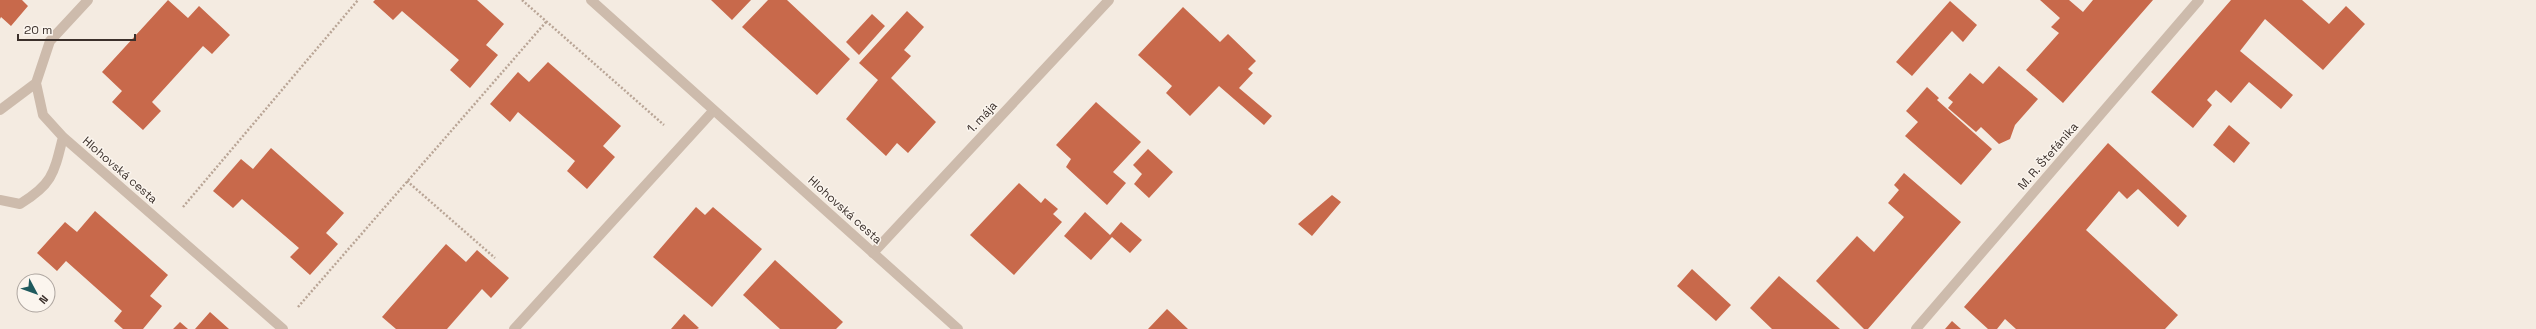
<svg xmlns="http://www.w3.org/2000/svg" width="2536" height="329" font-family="'Space Grotesk',sans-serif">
<rect width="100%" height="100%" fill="#f4ebe1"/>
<path fill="#c8694b" d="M0 0H22L28 6 11 26 1 17 0 19Z
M168 0 188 18 199 6 230 35 212 54 203 46 152 102 161 111 143 130 112 102 122 91 102 72Z
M375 0H477L504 24 486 45 498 55 470 88 450 70 459 60 402 11 393 20 373 2Z
M711 0H751L732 20Z
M768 0H787L850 59 817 95 742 27Z
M2040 0H2069L2083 12 2093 0H2153L2063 103 2026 70 2059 33 2051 27 2060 18Z
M2231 0H2302L2329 24 2346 6 2365 24 2323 70 2265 19 2240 51 2293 95 2281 109 2249 82 2231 103 2216 90 2207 100 2212 105 2193 128 2151 92Z
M1950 1 1977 25 1963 42 1952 31 1912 76 1896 62Z
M1183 7 1220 42 1228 34 1256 61 1248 69 1253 73 1239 88 1272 116 1264 125 1219 86 1190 116 1166 93 1172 86 1138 55Z
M907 11 924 27 904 50 911 56 891 78 936 122 908 153 897 143 886 156 846 119 878 80 859 63Z
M872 14 885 26 859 55 846 42Z
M548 62 621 126 603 146 615 157 587 189 567 171 575 161 518 112 510 122 490 104 518 72 529 82Z
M1999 66 2038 99 2015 125 2010 139 1999 144 1981 127 1976 132 1948 108 1953 102 1948 98 1970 73 1983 84Z
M1927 87 1939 98 1937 100 1992 149 1961 185 1905 136 1918 122 1906 111Z
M1096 102 1141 142 1113 172 1126 183 1107 205 1066 167 1071 159 1056 145Z
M2229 125 2250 143 2234 163 2213 145Z
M2108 143 2187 216 2178 227 2138 189 2127 199 2119 191 2086 230 2178 315 2165 329H2016L2005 319 1997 329H1988L1964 307Z
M271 148 344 213 326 233 338 244 310 275 290 257 299 248 242 199 233 208 213 191 241 159 253 169Z
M1148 149 1173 172 1149 198 1134 184 1142 174 1133 165Z
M1904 173 1961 222 1868 329H1864L1816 281 1857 236 1874 252 1904 217 1888 203 1899 190 1894 185Z
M1019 183 1041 203 1045 198 1058 209 1053 214 1062 222 1014 275 970 235Z
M1332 195 1341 202 1312 236 1298 224Z
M696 207 705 215 713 207 762 249 712 307 653 257Z
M95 211 168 275 150 296 162 306 143 329H123L114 321 122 311 66 261 57 271 37 253 65 222 77 232Z
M1085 212 1110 235 1121 222 1142 240 1130 253 1112 237 1091 260 1064 236Z
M446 244 466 262 477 250 509 278 491 298 482 289 447 329H396L382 317Z
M775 260 843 322 836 329H780L743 295Z
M1692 269 1731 305 1716 321 1677 286Z
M1779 276 1840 329H1772L1750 308Z
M1167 309 1188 329H1148Z
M210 312 229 329H195Z
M684 314 699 328 697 329H671Z
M1952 321 1961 329H1945Z
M180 322 188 329H173Z"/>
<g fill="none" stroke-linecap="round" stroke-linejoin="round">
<path stroke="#b9a596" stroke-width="2.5" stroke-dasharray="2 2" stroke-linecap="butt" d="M522 0 664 125
M407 181 495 258
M183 207 358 0
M298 307 546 22"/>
<path stroke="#cdbbac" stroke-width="10" d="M88 0 50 41 36 83 43 115 63 137 283 329
M0 110 36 83
M0 200 20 204C53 184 54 173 63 137
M873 253 1109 0
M514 329 713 111
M1916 329 2199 0"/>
<path stroke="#cdbbac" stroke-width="10" d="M591 0 958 329"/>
</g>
<g text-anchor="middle" stroke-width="3" stroke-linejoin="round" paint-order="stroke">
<g font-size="12" fill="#3b302b" stroke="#fbf5ee">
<text transform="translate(982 117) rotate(-47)" y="4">1. mája</text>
<text transform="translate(2048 156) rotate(-49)" y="4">M. R. Štefánika</text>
<text transform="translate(120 170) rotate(41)" y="4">Hlohovská cesta</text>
<text transform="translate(845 210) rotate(42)" y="4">Hlohovská cesta</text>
</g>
</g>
<g transform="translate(36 293) rotate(131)"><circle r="19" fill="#fbf5ee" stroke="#aea6a0"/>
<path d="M0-3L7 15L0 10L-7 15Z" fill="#1f5a5e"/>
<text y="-6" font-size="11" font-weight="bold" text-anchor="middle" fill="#3b302b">N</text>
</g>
<path d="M18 34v6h117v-6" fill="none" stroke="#3b302b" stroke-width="2"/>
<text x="24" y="34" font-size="12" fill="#3b302b" stroke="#fbf5ee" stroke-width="3" paint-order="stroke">20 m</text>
</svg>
